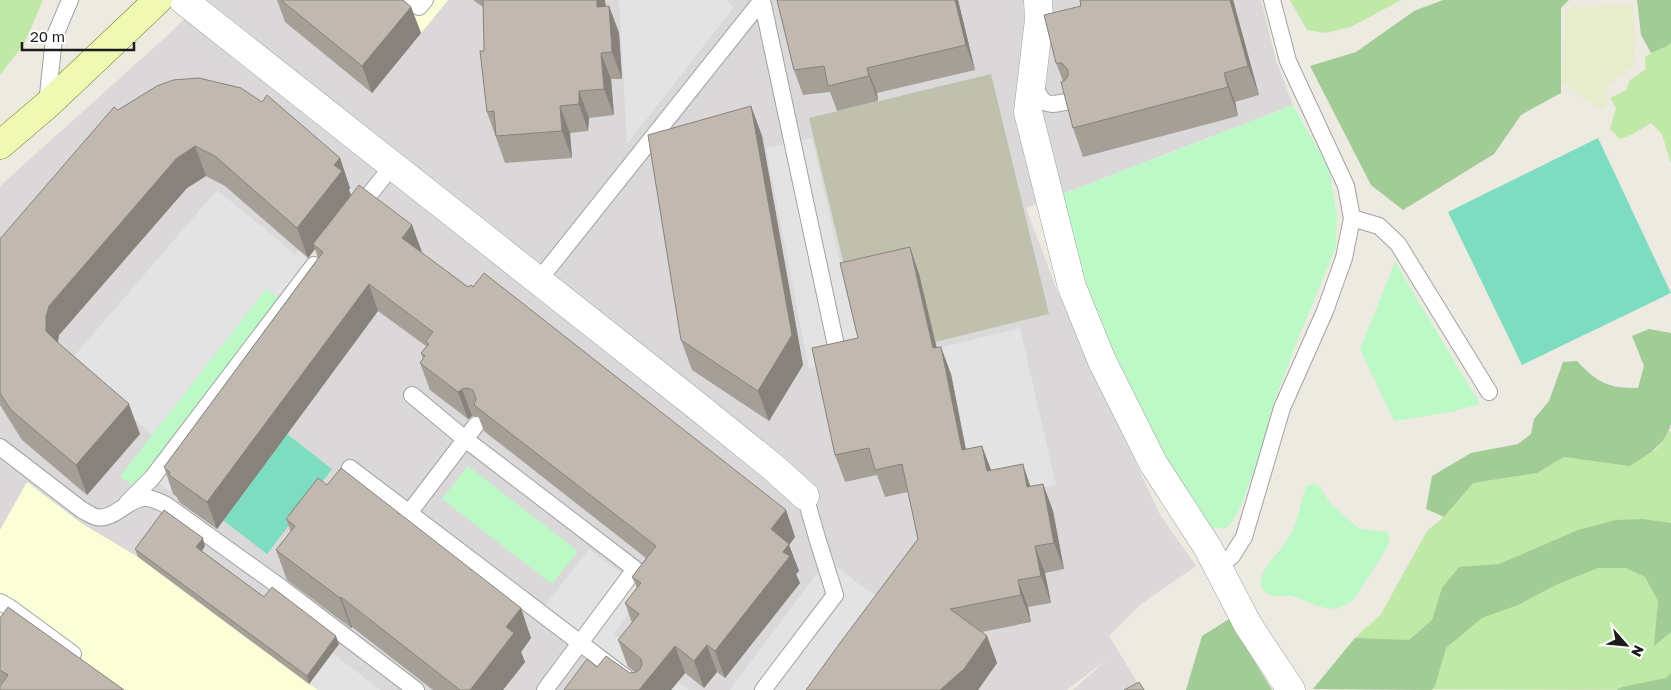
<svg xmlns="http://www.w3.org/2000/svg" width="1671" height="690" font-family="'Golos Text',sans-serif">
<rect width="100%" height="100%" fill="#edeae1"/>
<path fill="#dad8d8" d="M203 0H380L421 33 448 0H1261L1276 60 1293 105 1026 208 1058 293 1159 513 1196 566 1141 604 1109 636 1142 690H1073L1107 659 1067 690H318L138 557 81 523 27 483 0 530V186L168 35Z"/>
<path fill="#fbffd8" d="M380 0H448L421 33Z
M27 482 81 523 138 557 318 690H0V530Z"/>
<path fill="#bfc1ad" d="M991 74 1049 314 935 342 850 290 809 118Z"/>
<path fill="#e7eccc" d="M1633 5 1635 41 1633 66 1607 86 1608 103 1600 110 1562 81 1566 8Z"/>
<path fill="#c0e8a6" d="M0 0H43L24 44 0 75Z
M1290 0H1401L1351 27 1325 33 1307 30Z
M1671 43V164L1662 134 1651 123 1631 135 1620 139 1610 129 1616 108 1610 98 1626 90 1630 80 1646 69 1645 57C1653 51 1663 49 1671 43Z
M1669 431H1671V690L1313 689 1355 638 1381 614 1427 531 1444 517 1472 483 1537 473 1564 457 1589 460 1656 450Z"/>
<path fill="#a1cc95" d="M1443 0H1569L1561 8V93L1521 115 1494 154 1403 210 1371 185 1310 66 1356 52 1414 11Z
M1637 0H1671V43L1667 46 1651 53 1641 35Z
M1649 329 1671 333V424C1664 446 1649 454 1630 466L1564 457 1537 473 1473 483 1444 517 1426 509 1432 476 1471 453 1518 444 1531 434 1534 419 1549 401 1563 362 1577 361C1598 383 1607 388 1638 388L1644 366 1632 336Z
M1643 519 1671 523V632L1654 646 1658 601 1645 577 1626 568H1598L1558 584 1518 605 1482 618 1446 648 1435 686 1432 690 1313 689 1355 638 1409 640 1432 620 1442 588 1459 567 1499 564 1578 530 1616 520Z
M1229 619 1272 690H1186L1202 636Z
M1671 673V690H1616L1622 687 1666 678Z"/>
<path fill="#bcf9c7" d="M1293 105 1329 169 1337 215 1336 247 1295 346 1273 406 1261 450 1241 506 1233 521 1226 528H1212L1200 513 1160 446 1112 347 1078 271 1058 196Z
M1395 262 1480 404 1450 412 1394 421 1360 349Z
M266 289 281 300 135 488 120 476Z
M468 466 578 551 552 584 442 499Z
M1311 484H1316L1320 487 1330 503 1356 526 1362 529 1387 532C1392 539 1389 544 1385 551L1354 599C1335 615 1325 608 1305 601 1301 599 1295 597 1291 596 1281 595 1273 599 1265 592 1261 588 1260 583 1261 578 1266 563 1281 551 1289 537 1299 521 1300 504 1306 487Z"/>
<path fill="#7eddc1" d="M1598 138 1671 293 1522 365 1448 212Z
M287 434 332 469 267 554 223 520Z"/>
<path fill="#e3e3e3" d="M619 0H726L734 7 627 144Z
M812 138 862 358 809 369 766 148Z
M350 188 378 219 173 494 152 478 281 300 266 289 152 435 69 362 217 190 295 254Z
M1020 328 1056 485 997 498 870 365Z
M589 549 646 592 614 634 689 690H653L544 607Z
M827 560 882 601 815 690H730Z
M332 653 381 690H318L309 684Z"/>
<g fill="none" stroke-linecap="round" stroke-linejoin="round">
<defs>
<path id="lane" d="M411 0 419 7 425 0
M762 0 838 355
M1033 83C1043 105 1045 107 1069 101
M47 104 54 38 70 0
M357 210 393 165
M1352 218 1379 226 1398 244 1489 392
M539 280 762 0
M412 395 465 439 635 569 545 690
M0 447 82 510C86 512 92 516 96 517 111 521 125 503 139 499 149 496 158 501 166 505L283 589 416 690
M350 468 642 690
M127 503 152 478 314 265
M409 513 476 425
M1218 567 1232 556 1244 537 1282 408 1325 311 1344 258 1352 218 1346 186 1288 61 1272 0
M0 602 9 607 73 654
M763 690 835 595 818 541 805 496"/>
<path id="street" d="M183 0 696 405 774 468 805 496
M1038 0 1039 20 1028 112 1072 287 1102 361 1153 463 1208 548 1248 625 1291 690"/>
<path id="secondary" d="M0 145 47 105 158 0"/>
</defs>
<use href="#lane" stroke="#a2a2a2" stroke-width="18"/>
<use href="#street" stroke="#a2a2a2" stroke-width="29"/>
<use href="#secondary" stroke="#5a7005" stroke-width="29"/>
<use href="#lane" stroke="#fff" stroke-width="16"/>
<use href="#street" stroke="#fff" stroke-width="28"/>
<use href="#secondary" stroke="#eff9b3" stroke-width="28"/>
</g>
<path fill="#a69f97" d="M277 0H403L411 7 421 33 372 93 285 22Z
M473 0H605L606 6H609L619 33 622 79H611L614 115 589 118 588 131 570 133 572 158 505 163 487 112 483 7Z
M777 0H958L975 70 877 93 878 101 837 111 830 92 803 95 794 70Z
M1080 0H1233L1259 95 1235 102 1238 116 1083 157 1073 128 1063 81 1056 63 1081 6Z
M751 106 762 136 803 365 769 421 692 370 681 340Z
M118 110 340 158 350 188 349 190 351 195 412 225 421 252 468 287 786 510 795 537 789 545 799 571 796 574 800 583 725 678 717 672 704 688 685 673 671 690 597 667 630 673 635 672 628 667 618 640 632 623 625 603 637 588 632 577 646 558 484 431 478 416H472L468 419 430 390 420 363 423 359 421 353 426 346 378 311 217 529 179 502 177 497 173 494 164 467 318 258 315 249 308 258 225 186 206 176 187 188 59 335 58 343 140 434 87 495 22 440 0 405V239Z
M919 274 937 348 951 374 966 449 982 446 991 470 1031 486 1043 484 1053 511 1064 569 1045 573 1051 603 1028 607 1031 622 982 632 987 636 997 663 978 690H806L918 539 908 492 885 497 877 475 845 482 835 455 858 338Z
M327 485 531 638 521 652 525 662 503 690H433L352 627 351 628 287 580 276 550 291 532 286 519Z
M205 546 202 551 264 597 339 644 309 684 138 557 135 549Z
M0 618 124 690 1 685 0 684Z"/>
<path fill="#87827b" d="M597 0H605L607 34 597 7Z
M955 0H958L975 70 966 45Z
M1230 0H1233L1259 95 1248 66Z
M609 6 619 33 622 79 612 52Z
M411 7 421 33 372 93 362 66Z
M601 53 611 79 614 115 604 89Z
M867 68 877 93 878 101 869 76Z
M1224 73 1235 102 1238 116 1228 87Z
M579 91 589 118 588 131 579 104Z
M560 106 570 133 572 158 562 131Z
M751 106 762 136 803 365 769 421 758 391Z
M195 146 206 176 187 188 59 335 57 346 46 331V317L49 306 176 159Z
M340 158 350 188 349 190 353 200 313 244 315 249 308 258 297 228 334 165Z
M412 225 422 252 412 265 402 238Z
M910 247 919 274 943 375 933 348Z
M369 284 378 311 217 529 207 502Z
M941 347 951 374 971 477 962 450Z
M462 389 472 416 468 419 458 392Z
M129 404 140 434 87 495 76 465Z
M982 446 992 473 987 471Z
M1023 464 1032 491 1027 487Z
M1043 484 1053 511 1064 569 1054 543Z
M786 510 795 537 789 545 799 571 796 574 800 583 725 678 715 651 771 529Z
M203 538 205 546 199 555 196 547Z
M1035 546 1045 573 1051 603 1041 576Z
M1018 580 1028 607 1031 622 1021 595Z
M341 597 352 627 351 628 340 598Z
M521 608 531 638 521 652 525 662 503 690H470L506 627Z
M336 636 339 644 309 684 307 676Z
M987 636 997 663 978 690H940Z
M707 645 717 672 704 688 694 661Z
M675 646 685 673 671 690H639Z"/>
<path fill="#c1b9b0" stroke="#87827b" d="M281 0H403L411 7 362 66Z
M483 0H597V7L609 6 612 52 601 53 604 89 579 91V104L560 106 562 131 496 136 494 111 487 112 480 51H484Z
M777 0H955L966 45 867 68 869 76 828 86 824 66 794 70Z
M1080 0H1230L1248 66 1224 73 1228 87 1073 128 1061 82 1065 80 1068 76V70L1062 63H1056L1044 15 1081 6Z
M199 78 241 88 262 102 267 95 340 158 334 165 342 171 297 228 215 156 195 146 176 159 49 306 46 317V331L56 341 129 404 76 465 11 410 0 393V239L114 107 118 110 157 86 173 80Z
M751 106 792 335 758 391 681 340 648 135Z
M359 185 412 225 402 238 468 287 471 285 473 287 484 273 786 510 771 529 789 544 783 552 790 556 715 651 707 645 694 661 675 646 639 690H564L587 659 597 667 606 656 630 673 636 672 640 669 642 664 641 659 618 640 639 614 625 603 641 583 632 577 656 546 474 405 476 399 473 390 467 388 462 389 458 392 420 363 425 356 421 353 429 344 426 341 433 332 369 284 207 502 169 475 170 473 164 467 323 252 313 244Z
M910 247 933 348 941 347 962 450 982 446 987 471 1023 464 1027 487 1043 484 1054 543 1035 546 1041 576 1018 580 1021 595 950 609 987 636 964 669 940 690H806L840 643 918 539 902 464 875 470 869 448 835 455 812 348 858 338 840 263Z
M341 468 521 608 506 627 514 633 470 690H460L341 597 340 598 276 550 295 526 286 519 318 478 327 485Z
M164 510 203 538 196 547 264 597 272 587 336 636 307 676 135 549Z
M8 607 124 690H0V686L8 675 0 670V618Z
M1139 682 1144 690H1124Z"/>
<g transform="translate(1626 645) rotate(117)" stroke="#ffffff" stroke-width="4" paint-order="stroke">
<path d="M0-4L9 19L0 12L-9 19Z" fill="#1b1b1b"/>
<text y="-8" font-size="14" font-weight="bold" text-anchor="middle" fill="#1b1b1b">N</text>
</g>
<path d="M22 42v8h112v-8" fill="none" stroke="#1b1b1b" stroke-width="2.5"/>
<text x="30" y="42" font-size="15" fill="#1b1b1b" stroke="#ffffff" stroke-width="4" paint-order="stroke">20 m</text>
</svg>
